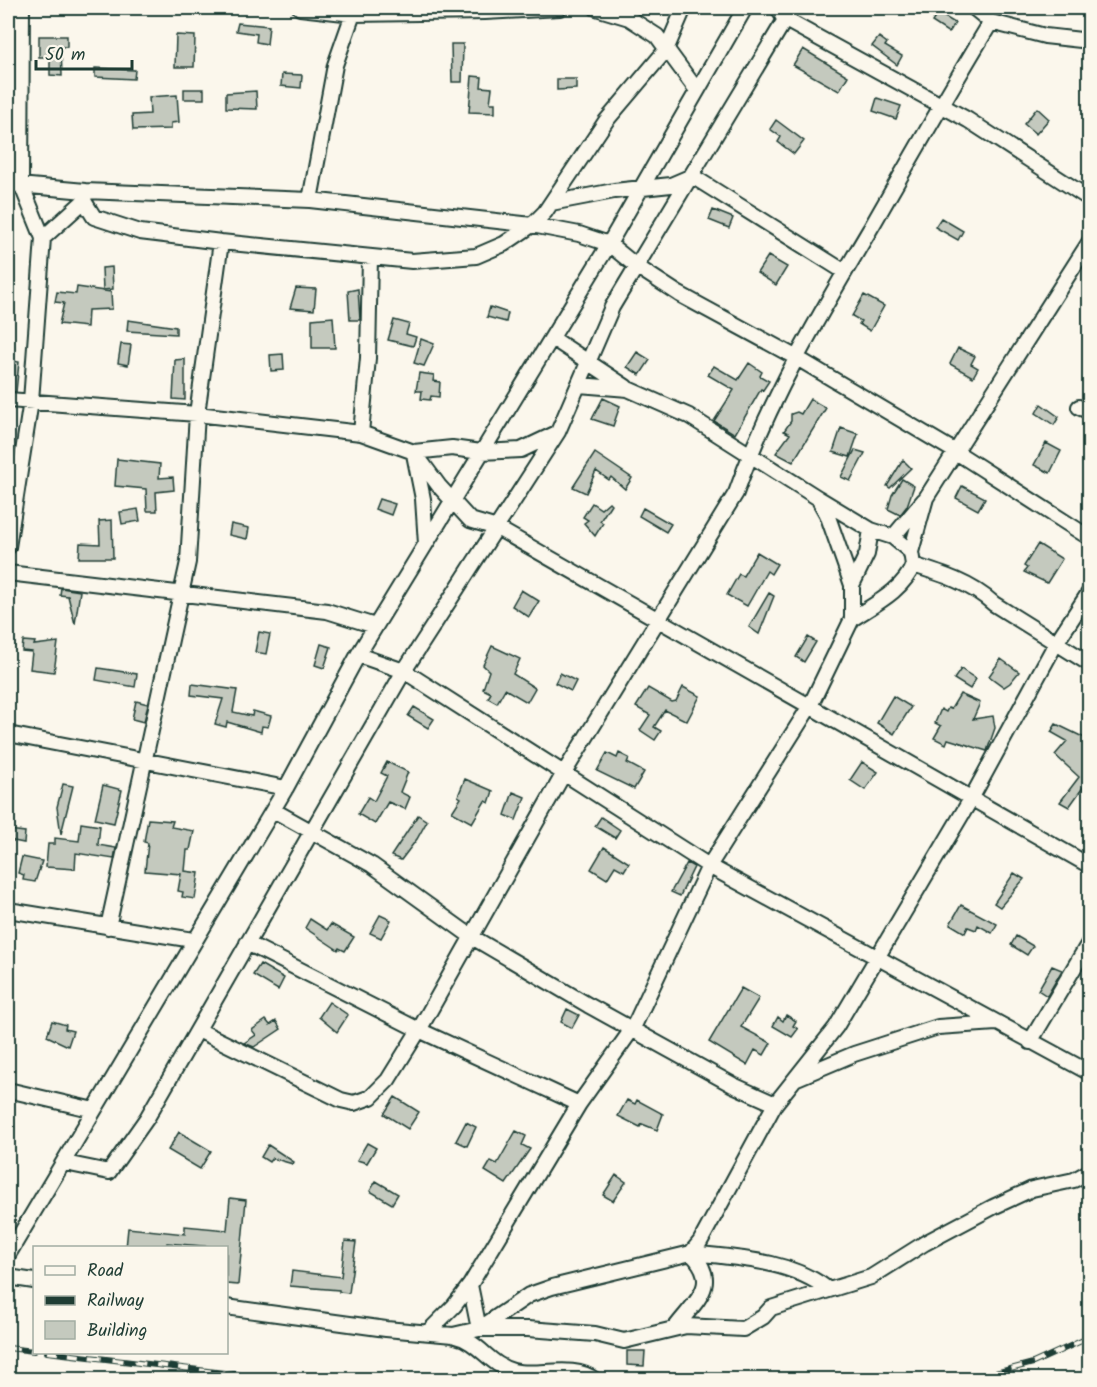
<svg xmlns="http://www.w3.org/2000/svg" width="1097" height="1387" font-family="Kalam,sans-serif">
<rect width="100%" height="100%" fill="#fbf7ec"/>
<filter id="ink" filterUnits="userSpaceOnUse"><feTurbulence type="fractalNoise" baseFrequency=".0167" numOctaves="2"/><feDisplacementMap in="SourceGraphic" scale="12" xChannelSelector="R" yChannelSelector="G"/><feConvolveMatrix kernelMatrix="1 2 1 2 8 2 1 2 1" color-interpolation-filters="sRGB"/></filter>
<g filter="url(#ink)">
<path fill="#c4c9be" stroke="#1f3d34" stroke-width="1.5" d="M938 13 955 23 949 33 932 22Z
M238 23 269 26 267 44 256 42 257 34 236 31Z
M176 35 195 36 194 67H175Z
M39 36H67V47H61L62 76 50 75V57H39Z
M879 37 887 43 885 46 902 56 897 65 872 46Z
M451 44H463L462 82H452Z
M803 49 848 76 839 91 793 65Z
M95 68 135 70 134 79 95 77Z
M282 74 302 75 301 88 281 86Z
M472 76 482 77 481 87 492 88 490 103H495V113L469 112Z
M557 79H576V89L557 90Z
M184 89H204V99H184Z
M256 91 257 109 226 108V93Z
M177 95 179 122 171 123V129L133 130 132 115 150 114 149 97Z
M877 98 901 106 896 119 873 111Z
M1037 108 1049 119 1036 134 1024 124Z
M776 120 804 141 794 154 778 142 781 137 770 129Z
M713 210 733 218 729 228 709 220Z
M941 218 963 231 958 240 935 227Z
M768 256 787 267 776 285 757 273Z
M112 267 113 289 103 290 102 268Z
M77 287 111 292 112 309 88 310 87 327 59 324 64 303 55 302 57 292 76 294Z
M296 288 316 289 314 310 290 308Z
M358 289 360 320H350L348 291Z
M864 295 884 306 870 331 859 324 861 321 852 316Z
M490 307 508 313 506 322 487 317Z
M333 317 335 348H312V319Z
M128 320 176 327V334L127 331Z
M394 320 409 324 406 334 416 337 413 346 388 340Z
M421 339 434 344 424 366 414 363Z
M121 344 131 345 128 365 118 363Z
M958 348 975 356 971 364 978 368 973 377 950 364Z
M637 352 650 360 640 375 627 367Z
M283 354 284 370 271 371 270 355Z
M185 359V400L173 399 175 360Z
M8 360 19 362 16 392 8 391Z
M749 363 762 372 760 376 769 381 763 390 761 389 735 434 714 421 734 390 708 375 714 366 738 380Z
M419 373 434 375 433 381 440 382 439 397 431 396 430 400 421 399 422 391H416Z
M603 398 620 406 613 426 592 419Z
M810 399 826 408 793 462 776 453 790 434 784 431 791 421V414L797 412 801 414Z
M1041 404 1059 417 1054 425 1036 413Z
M841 428 858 434 850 457 833 452Z
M1046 443 1061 451 1050 473 1034 465Z
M855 450 865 453 850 481 841 477Z
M595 453 632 478 625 489 611 477 609 480 596 471 586 493 573 487Z
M117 459 160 464 159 478 173 477 174 490 156 492 157 511H147L146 489 115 486Z
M903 460 911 468 890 488 887 486Z
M902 479 914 486 907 506 900 515 888 509 892 495Z
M962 486 985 498 978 510 956 498Z
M379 499 395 504 391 515 375 509Z
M609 502 611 504 600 521 603 523 595 536 584 523 588 520 583 517 592 503 601 509Z
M643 508 671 524 666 532 639 516Z
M138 509 140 521 122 524 120 512Z
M112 520 113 558H79L80 543 100 544 99 521Z
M231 524 249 528 247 539 229 535Z
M1038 544 1062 559 1047 583 1024 572 1027 568 1024 566Z
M757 552 777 564 771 574 767 571 747 606 727 595 739 574 743 576Z
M61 588 80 591 75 624 68 596 60 595Z
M521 590 539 601 529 617 512 606Z
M769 593 774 596 759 634 749 627Z
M259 632 270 634 266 654 255 652Z
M808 637 816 642 804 662 796 657Z
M23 641 35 642 34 645 58 642 54 672 30 669 32 652 22 651Z
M321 644 331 647 324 668 315 665Z
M492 646 520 659 513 674 535 688 527 702 505 689 497 703 488 698 491 693 483 689 489 671 483 665Z
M1001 659 1019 672 1010 683 1004 687 989 676Z
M98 668 137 674 135 687 96 680Z
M961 669 976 679 970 689 954 679Z
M560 673 576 681 571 691 555 683Z
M192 684 237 690 233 712 252 716 253 711 271 716 268 727 262 726 261 732 227 722 226 727 215 724 223 699 191 695Z
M683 687 700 696 687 721 665 710 654 727 661 731 655 740 640 730 650 715 636 707 648 688 672 702 676 701Z
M960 694 980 703 973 719 993 716 995 728 987 751 948 739 946 744 934 738 941 726 935 723 941 709 946 712 948 708 951 709Z
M893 696 911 707 894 734 877 723Z
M136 701 148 704 144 722 132 719Z
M414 707 434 719 428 728 408 716Z
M1056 724 1089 740V785L1084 786 1069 807 1060 802 1079 777 1055 755 1067 741 1051 732Z
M607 753 617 758 619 753 629 758 627 763 644 772 634 789 597 771Z
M387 762 408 772 400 792 410 797 405 809 388 802 375 824 358 814 368 797 374 801 387 776 381 773Z
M862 762 878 772 865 790 850 780Z
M465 779 493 791 489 803 485 801 472 823 452 812 461 798 458 796Z
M63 784 73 786 61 834 57 807Z
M103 785 122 790 114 823 95 819Z
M513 792 525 797 516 820 505 815Z
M418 815 427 821 417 839 401 860 391 856Z
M601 817 620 830 615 838 595 826Z
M148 819 173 821 171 827 194 831 190 850H187L185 871 199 873 195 899 182 897 183 892 178 891 181 874 145 871 148 843 144 842Z
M81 823 100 826 98 845 116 848 114 859 76 853 75 869 46 867 48 844H55V838L79 841Z
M8 830 25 832 24 843 8 840Z
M604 847 629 863 624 871 615 866 607 879 591 869Z
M22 857 42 861 35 882 23 880 24 875 18 873Z
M687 863 694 867 680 896 671 892Z
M1014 873 1024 879 1000 907 994 903Z
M961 905 997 924 992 933 978 925 976 930 968 927 965 933 950 924Z
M380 915 391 920 381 938 370 933Z
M310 919 327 930 331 924 354 937 345 951 339 948 338 950 305 928Z
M1016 936 1033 946 1027 955 1011 945Z
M260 964 284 978 278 990 253 975Z
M1052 966 1062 970 1047 996 1038 990Z
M741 988 759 998 741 1027 771 1043 764 1055 755 1050 747 1065 709 1042Z
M329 1002 348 1015 337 1032 319 1017Z
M567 1009 579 1015 572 1028 561 1022Z
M786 1015 796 1021 793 1026 798 1029 792 1037 773 1026 778 1017 783 1021Z
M266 1020 270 1025 276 1021 281 1029 254 1047 244 1043 256 1035 252 1030Z
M52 1021 66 1025 65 1029 73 1031 68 1046 47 1036Z
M395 1097 419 1112 408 1129 384 1114Z
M627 1100 635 1104 637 1100 663 1114 657 1130 642 1124 640 1127 618 1116Z
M466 1122 476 1127 467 1146 456 1141Z
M516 1131 526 1136 522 1145 530 1149 506 1184 485 1171 491 1161 497 1164Z
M179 1132 211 1151 200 1169 168 1150Z
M367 1143 376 1148 367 1163 357 1160Z
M268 1145 294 1162 293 1164 272 1158 269 1162 261 1157Z
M616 1175 626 1182 613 1201 603 1195Z
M376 1181 398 1194 392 1204 370 1191Z
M230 1198 246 1200 238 1285 226 1284V1248L167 1243V1248H126L128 1228 185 1234V1226L227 1230Z
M345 1241 356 1242 349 1293 339 1292V1290L290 1286 292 1271 341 1277Z
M627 1351H645L644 1366 627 1365Z"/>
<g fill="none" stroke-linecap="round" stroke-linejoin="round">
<defs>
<path id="minor" d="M300 8 353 14 335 65 310 200
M596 8 629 18 657 36 696 89
M778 8 784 19 968 120 1090 199
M974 8 991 22 1045 36 1090 41
M353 14 485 12 560 8
M692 176 845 272
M8 184 85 191 310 200 532 225 579 234 609 244 636 266 679 294 797 358 956 452 1090 538
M84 201 94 217 140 232 221 242 412 261 476 256 504 244 532 225 545 212 606 121 666 50 684 8
M551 203 614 191 671 185 692 176
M43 238 84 201 85 193
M552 338 626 387
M579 385 628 389 689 416 818 498 827 514 852 585
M8 400 197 414 361 433 414 452 452 448 481 452 521 450 557 433
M1079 407 1090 412
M361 433 368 358 370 257
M414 452 439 486 470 520 497 528 1090 866
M414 454 423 499 426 544
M818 498 871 530 893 537 911 552 913 565C942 574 971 583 994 604L1090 664
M893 537 924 500
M8 547 31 401 43 238 21 184 22 8
M911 552 926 498 1090 241
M8 573 327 611 375 626
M852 619C873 605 904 590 913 565
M358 655 404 671 709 866 1090 1073
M8 734 286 788
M273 810 372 865 472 937 588 1005 733 1085 775 1104 836 1027 971 799 1056 643 1090 591
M8 910 193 940
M108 927 188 562 197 414 221 242
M247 943 419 1030 579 1104
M198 1030 341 1100 354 1103 371 1097 388 1080 419 1030 564 773 736 493C769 399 821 312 872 226 911 158 950 89 991 22
M1030 1042 1090 941
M797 1078 854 1054 938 1027 996 1023
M8 1090 94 1110
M65 1163 109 1172 147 1118 404 671 558 432 612 307 792 8
M691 1253C737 1258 791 1260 829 1290
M8 1255 286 788 358 655 609 244 745 8
M8 1277 34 1281
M470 1285 479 1329H528L595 1334 624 1341 686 1326 743 1329 763 1317 771 1308 871 1277 925 1243 993 1207 1032 1189 1074 1180 1090 1171
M226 1307 386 1329 453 1335 479 1329 529 1295 552 1287 691 1253 700 1242 775 1104
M675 1328C695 1301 722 1284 691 1253
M428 1332 454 1306 470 1285 579 1104 633 1028 709 866 810 706 852 619V585L867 554 871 530
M455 1336C479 1341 489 1365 513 1371 537 1377 574 1363 595 1380"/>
</defs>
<use href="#minor" stroke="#1f3d34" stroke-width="18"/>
<use href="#minor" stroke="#fbf7ec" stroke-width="14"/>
<defs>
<path id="rail" d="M8 1348 34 1351
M47 1352 283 1380
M969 1380 1033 1363 1090 1337"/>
</defs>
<use href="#rail" stroke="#1f3d34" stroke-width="6"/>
<use href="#rail" stroke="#fbf7ec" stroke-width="4" stroke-dasharray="11" stroke-linecap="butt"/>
</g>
</g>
<rect width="1097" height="1387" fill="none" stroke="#fbf7ec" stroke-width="30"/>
<rect x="15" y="15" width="1067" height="1357" fill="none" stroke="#1f3d34" stroke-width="2" filter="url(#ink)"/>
<rect x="33" y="1246" width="195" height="108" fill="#fbf7ec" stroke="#a3ada2" stroke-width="1.5"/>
<rect x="45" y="1266" width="30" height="9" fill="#fbf7ec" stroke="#a3ada2" stroke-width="1.5"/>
<text x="87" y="1276" font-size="18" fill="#1f3d34">Road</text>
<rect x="45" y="1296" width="30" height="9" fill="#1f3d34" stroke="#a3ada2" stroke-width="1.5"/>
<text x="87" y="1306" font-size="18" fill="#1f3d34">Railway</text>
<rect x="45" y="1321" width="30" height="18" fill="#c4c9be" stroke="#a3ada2" stroke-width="1.5"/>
<text x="87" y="1336" font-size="18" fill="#1f3d34">Building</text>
<path d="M36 60v9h96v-9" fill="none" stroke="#1f3d34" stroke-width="3"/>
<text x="45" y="60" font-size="18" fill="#1f3d34" stroke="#fbf7ec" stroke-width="4.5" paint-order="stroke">50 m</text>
</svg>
